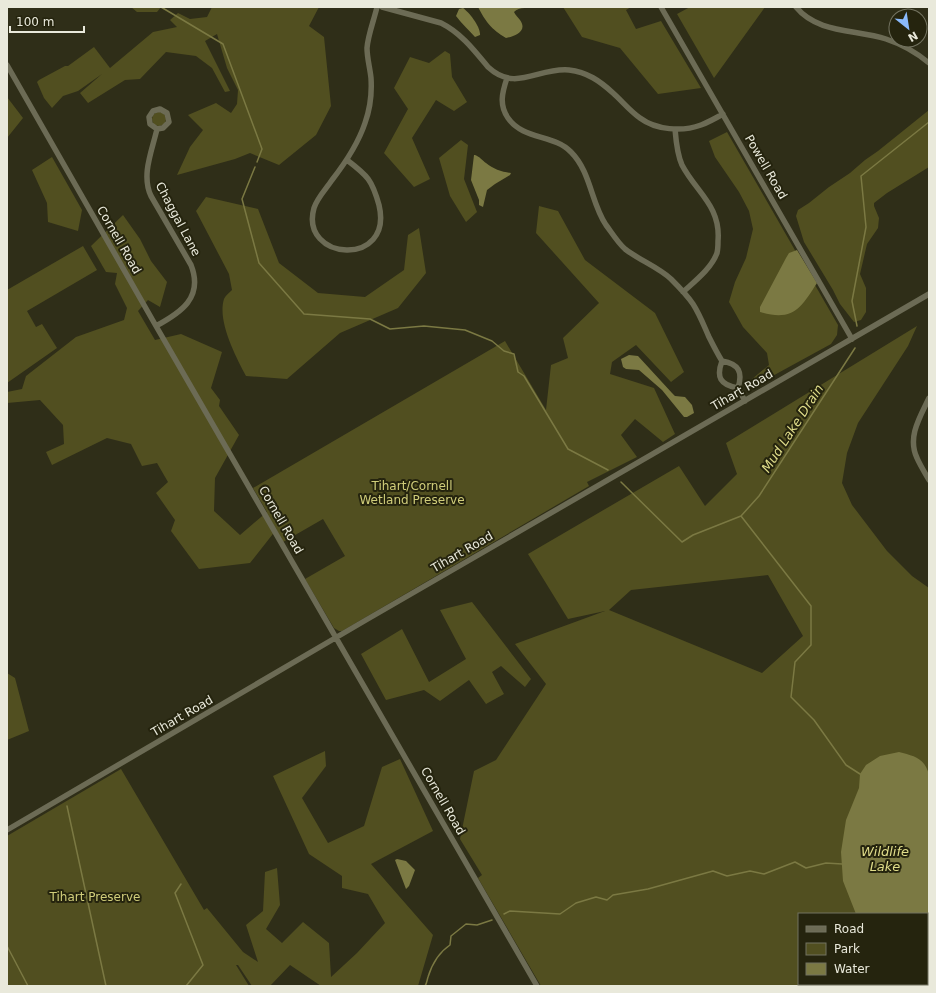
<svg xmlns="http://www.w3.org/2000/svg" width="936" height="993" font-family="'DejaVu Sans',sans-serif">
<rect width="100%" height="100%" fill="#2f2e18"/>
<path fill="#514f20" fill-rule="evenodd" d="M131 7H161L157 12H137Z
M212 7H319L309 26 324 37 331 106 316 135 279 165 250 153 235 159 177 175 190 147 203 130 188 115 216 103 231 113 237 104 238 90 227 68 217 34 205 41 230 91 225 92 212 68 196 56 166 52 140 79 125 80 88 103 80 93 102 74 78 91 63 96 52 108 44 98 37 82 39 80 65 66H68L94 47 110 68 153 32 177 27 170 20 178 13 190 19 207 17Z
M563 7H631L626 10 636 29 661 21 701 88 658 94 620 48 582 37Z
M690 7H765L714 78 677 14Z
M445 51 450 54 452 77 467 102 454 111 436 100 412 138 430 179 414 187 384 153 408 109 394 88 410 57 429 63Z
M7 97 23 118 7 138Z
M929 110V167L887 193 874 203V206L879 218 878 228 867 244 860 274 866 288V312L861 320 854 322 840 304 833 290 804 242 796 216 798 210 809 203 829 187 850 173 865 160 878 151Z
M152 119a7 7 0 1 1 14 0a7 7 0 1 1-14 0Z
M727 132 838 325 837 335 831 344 754 386 752 379 769 365 767 353 743 327 729 302 735 282 746 258 753 229 749 211 739 192 715 157 709 141Z
M461 140 468 145 464 179 477 212 466 222 450 196 439 158Z
M52 157 82 210 78 231 48 222 47 203 32 170Z
M206 197 258 209 279 263 318 293 365 297 404 270 408 235 419 228 426 273 398 308 340 333 287 379 246 376C236 357 217 321 224 299 225 296 229 293 232 290L229 274 196 211Z
M539 206 558 211 585 260 655 313 684 372 671 382 636 345 612 362 610 374 654 388 675 434 663 442 635 419 621 435 637 457 587 482 589 486 342 631H339L334 628 305 579 345 556 323 519 283 542 276 530 250 563 199 569 171 531 175 520 156 493 168 482 157 463 142 466 131 444 107 438 52 465 46 452 64 444 63 425 40 400 7 403V392L22 389 26 376 76 337 124 320 127 308 115 284 117 273 106 272 91 246 123 215 140 239 151 261 167 282 160 307 148 300 138 311 155 340 181 334 222 352 211 388 220 400 219 406 239 435 215 478 214 511 240 535 267 512 253 488 505 341 546 410 551 365 568 358 563 338 599 303 536 233Z
M83 246 97 270 27 311 36 327 42 324 57 348 7 383V290Z
M917 326 908 346 858 423 847 453 842 483 852 505 887 551 912 576 929 588V986H541L478 878 482 875 460 839 474 771 496 760 546 684 515 644 605 611 568 619 528 554 679 466 705 506 737 474 726 443ZM768 575 803 636 762 673 609 610 631 590ZM799 914H927V984H799Z
M472 602 531 679 525 687 501 666 492 672 504 694 486 704 469 680 440 701 424 690 386 700 361 654 402 629 429 682 466 659 440 610Z
M7 673 15 678 29 731 7 740Z
M325 751 326 766 302 798 328 843 364 826 382 767 400 759 433 831 371 864 433 935 418 986H321L290 965 270 986H252L238 965H236L249 986H7V836L121 769 204 910 207 908 243 952 258 962 246 925 263 911 265 872 277 868 280 905 266 929 282 943 303 922 329 943 331 977 357 953 385 923 368 894 342 888V876L309 854 273 776Z"/>
<path fill="#7b7943" d="M478 7H538C530 9 519 6 514 12 515 15 518 17 520 20 528 31 515 36 506 38 491 29 486 22 478 7Z
M463 8C469 12 481 27 480 35L475 37C469 30 462 24 456 16L459 9Z
M474 155H475C480 157 482 160 486 163 493 169 502 172 511 173L510 175 495 184 487 190 483 207 479 205V200L471 180Z
M797 250 817 283C801 308 793 322 760 312V307L786 258 789 253Z
M629 355 638 356 672 393 675 396 685 397 692 405 694 413 687 417H684L662 390 639 370 626 369 623 367 621 359Z
M899 752C914 756 925 758 929 775V974L927 973V914H856L843 881 841 852 846 820 859 788 860 774 866 765 880 756Z
M397 859 406 861 415 870 409 886 406 889 395 860Z"/>
<g fill="none" stroke-linecap="round" stroke-linejoin="round">
<path stroke="#7b7943" stroke-width="1.5" d="M161 7 223 44 262 149 257 162
M255 167 242 199 259 263 304 314 370 319 390 329 424 326 465 330 492 341 504 351 514 354 518 372 524 376 568 449 608 470
M857 326 852 301 866 227 861 176 929 122
M621 482 682 542 693 535 741 516 811 606V645L795 662 791 697 814 720 846 765 860 774
M741 516 759 496 855 348
M67 806 106 986
M181 884 175 893 203 965 186 986
M504 914 510 911 560 914 576 903 596 897 607 900 613 895 648 889 713 871 727 876 750 871 764 874 795 862 806 868 826 863 842 864
M7 946 28 986
M425 986C427 983 427 980 428 977 432 964 438 953 450 945L451 936 466 924 477 925 492 920"/>
<path stroke="#6c6b55" stroke-width="5.5" d="M382 7 441 23C461 33 474 50 488 67 516 93 538 67 569 70 587 72 600 81 613 93 622 101 630 111 640 118 656 130 682 132 701 125 709 122 716 118 723 114
M661 7 852 339
M796 7C818 34 856 29 886 39 901 44 917 53 929 63
M7 65 156 326 537 986
M507 78C502 93 499 105 508 118 523 140 554 134 571 152 591 172 591 203 606 225 612 233 618 243 625 249 639 260 658 267 671 279 679 287 687 295 693 304 700 315 704 326 709 337 713 345 717 353 722 361 716 377 720 385 738 388
M675 129C676 141 677 154 682 165 696 192 721 206 718 241 718 244 718 249 717 253 711 269 695 281 683 292
M347 160C368 176 372 180 379 205 394 268 299 261 314 208 317 198 326 189 332 180 346 162 358 144 365 123 370 109 372 93 371 78 370 68 367 58 367 48 368 35 374 20 377 7
M156 326C180 313 204 298 191 265L151 196C141 175 152 151 157 129L163 128 169 122 167 113 160 109 153 111 149 117 150 124 157 129
M722 361C739 364 743 372 738 388L745 401
M929 398C920 417 907 437 917 458 920 465 925 473 929 480
M7 830 366 620 929 294"/>
</g>
<g text-anchor="middle" stroke-width="4" stroke-linejoin="round" paint-order="stroke">
<g font-size="12" fill="#e9e9db" stroke="#25240e">
<text transform="translate(766 167) rotate(60)" y="4">Powell Road</text>
<text transform="translate(178 219) rotate(62)" y="4">Chaggal Lane</text>
<text transform="translate(119 240) rotate(60)" y="4">Cornell Road</text>
<text transform="translate(742 390) rotate(-30)" y="4">Tihart Road</text>
<text transform="translate(281 520) rotate(60)" y="4">Cornell Road</text>
<text transform="translate(462 552) rotate(-30)" y="4">Tihart Road</text>
<text transform="translate(182 716) rotate(-30)" y="4">Tihart Road</text>
<text transform="translate(443 801) rotate(60)" y="4">Cornell Road</text>
</g>
<g font-size="12" fill="#d0cd7a" stroke="#25240e">
<text x="412" y="490">Tihart/Cornell<tspan x="412" dy="14">Wetland Preserve</tspan></text>
<text x="95" y="901">Tihart Preserve</text>
</g>
<g font-size="13" font-style="italic" fill="#e1de8b" stroke="#25240e">
<text transform="translate(792 428) rotate(-57)" y="5">Mud Lake Drain</text>
<text x="885" y="856">Wildlife<tspan x="885" dy="15">Lake</tspan></text>
</g>
</g>
<rect width="936" height="993" fill="none" stroke="#e9e9db" stroke-width="16"/>
<rect x="798" y="913" width="130" height="72" fill="#25240e" stroke="#737360"/>
<rect x="806" y="926" width="20" height="6" fill="#6c6b55" stroke="#737360"/>
<text x="834" y="933" font-size="12" fill="#e9e9db">Road</text>
<rect x="806" y="943" width="20" height="12" fill="#514f20" stroke="#737360"/>
<text x="834" y="953" font-size="12" fill="#e9e9db">Park</text>
<rect x="806" y="963" width="20" height="12" fill="#7b7943" stroke="#737360"/>
<text x="834" y="973" font-size="12" fill="#e9e9db">Water</text>
<g transform="translate(908 28) rotate(150)"><circle r="19" fill="#25240e" stroke="#737360"/>
<path d="M0-3L7 15L0 10L-7 15Z" fill="#8abafc"/>
<text y="-6" font-size="11" font-weight="bold" text-anchor="middle" fill="#e9e9db">N</text>
</g>
<path d="M10 26v6h74v-6" fill="none" stroke="#e9e9db" stroke-width="2"/>
<text x="16" y="26" font-size="12" fill="#e9e9db" stroke="#25240e" stroke-width="3" paint-order="stroke">100 m</text>
</svg>
